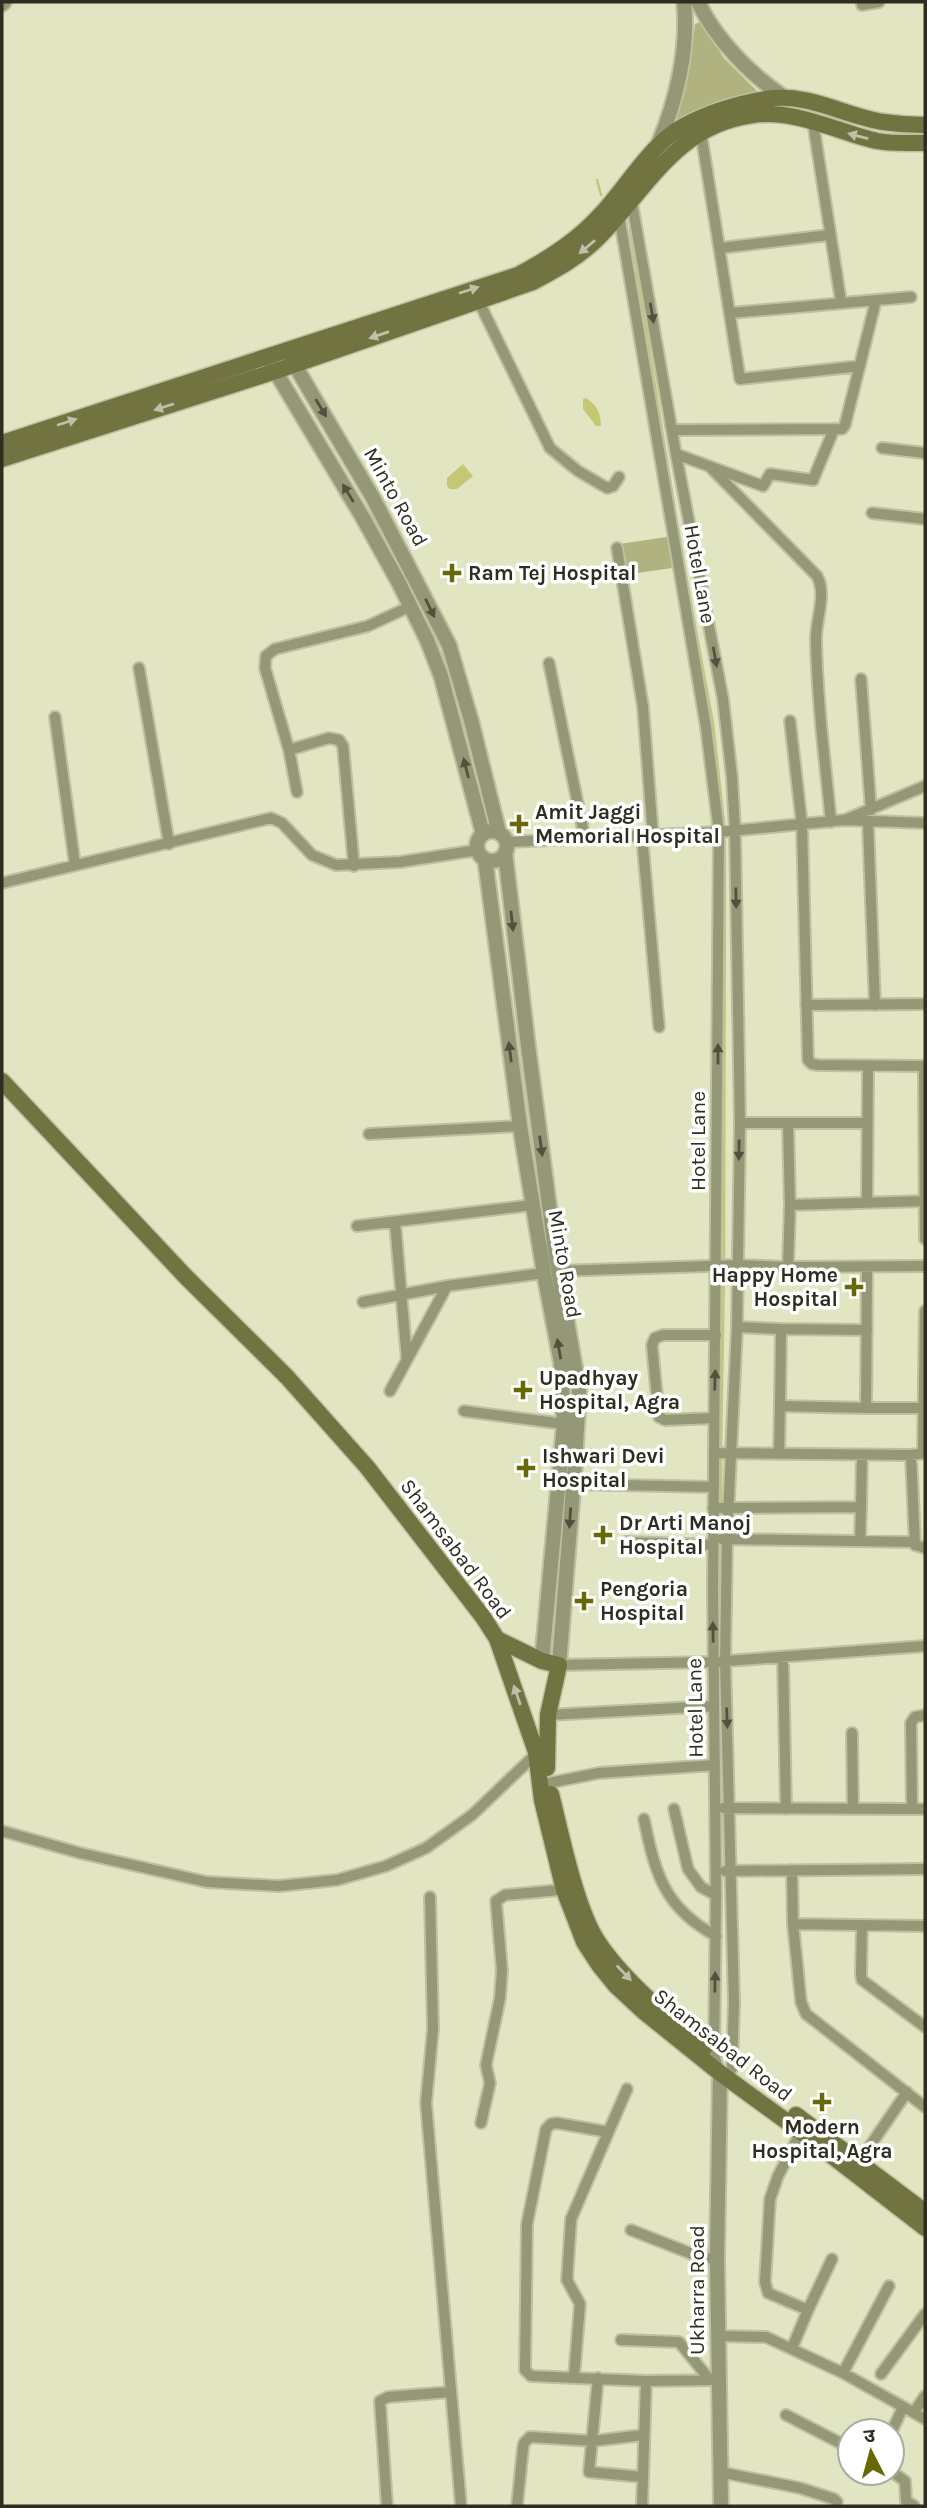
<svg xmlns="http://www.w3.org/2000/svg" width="927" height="2508" font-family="Karla,'Noto Sans Devanagari',sans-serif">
<rect width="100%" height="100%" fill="#e2e5c1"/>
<path fill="#b0b380" d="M700 22 724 58 757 91 755 96 680 123 674 118 690 63 695 24Z
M667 537 672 568 624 575 619 544Z"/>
<path fill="#c4c875" d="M586 398C597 405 601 413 601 426H596L583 409V399Z
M463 464 473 476 457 489H450L447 486V478Z"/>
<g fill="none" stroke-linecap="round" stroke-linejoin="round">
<path stroke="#c4c875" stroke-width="2.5" d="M597 180 601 195
M630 229 683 561 713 723 724 823
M724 1264 725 851
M721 1449 724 1270
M721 1505V1456
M720 1537 721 1512
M719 1659 720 1543
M719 2030 720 2049"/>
<defs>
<path id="minor" d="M862 5 879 2
M813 122 841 302
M701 133 740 379 860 366
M631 198 676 454 723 699 732 777 735 830 740 1123 737 1327 727 1539 725 1661 734 2002 732 2068 727 2078
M619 215 706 727 719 832 713 1590 716 1895 714 2055 719 2071
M721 248 829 235
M479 302 550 448 578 471 607 488 613 486 619 477
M730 313 911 297
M672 430 842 429 845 425 876 300
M882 448 925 453
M676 454 763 486 770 474 813 480 834 429
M711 468 817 576C827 594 816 619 816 639 817 700 825 761 831 822
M872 513 925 519
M617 548 643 707 653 836
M549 663 585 839
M139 668 169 844
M861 679 871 810
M55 717 75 865
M790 721 802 825 808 1060 812 1064 818 1065 925 1066
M289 750 329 738 339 740 343 746 354 866
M297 792 289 750 265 668 266 656 275 649 368 626 411 606
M847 819 925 786
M868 823 875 1005
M642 836 659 1027
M507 842 719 832 844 820 925 823
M2 883 271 818 282 823 312 855 336 865 400 862 478 850
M806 1005 925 1004
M924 1066 925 1239
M740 1123H866
M788 1123 790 1205
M369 1134 520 1126
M867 1201 868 1066
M395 1222 407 1360
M357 1226 533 1205
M788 1267 790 1205 925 1201
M867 1267 866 1408H924
M559 1271 737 1265 788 1267 925 1266
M363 1302 447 1286 544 1273
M737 1327 781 1329
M390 1391 447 1286
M780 1406 781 1329 867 1330
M464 1411 564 1424
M714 1418 665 1420 659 1417 652 1345 655 1338 663 1335H716
M714 1453 911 1455 925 1453
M923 1453 925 1311
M779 1454 780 1406 866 1408
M911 1455 915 1545 925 1548
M573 1484 713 1487
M713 1508 861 1507 862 1455
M722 1539 915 1542
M860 1541 861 1507
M626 1542 713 1545
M783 1657 786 1809
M559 1665 713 1662 925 1646
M548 1715 714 1706
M925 1715 915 1717 911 1723 912 1809H925
M852 1733 853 1809
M549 1783 599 1773 715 1765
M723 1808 912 1809
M674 1809 688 1869 701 1887 716 1895
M644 1819C655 1873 664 1908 716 1936
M2 1831 80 1853 207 1882 279 1886 337 1880 386 1866 426 1848 472 1815 538 1752
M792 1870 793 1924 801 2002 806 2014 925 2107
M725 1871 925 1869
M430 1897 433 2029 426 2103 461 2506
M793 1924 925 1926
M862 1925 861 1974 862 1980 925 2027
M481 2123 490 2083 486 2065 500 1998 502 1970 496 1901 505 1895 570 1889
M608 2132 557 2123 551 2124 546 2129 527 2224 525 2370 531 2376 646 2381 718 2380
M859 2162 907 2092
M631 2230 700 2257 717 2259
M808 2310 832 2259
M718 2336 766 2337 843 2373 925 2419
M621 2340 679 2342 710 2380
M792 2348 808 2310 768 2293 765 2282 770 2199 778 2176 801 2132
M843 2373 889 2286
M881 2374 925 2314
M574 2377 580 2304 567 2280 571 2219 627 2089
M598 2378 589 2472 643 2477 642 2506
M914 2412 925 2396
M786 2415 850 2448
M892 2431 903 2407
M720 2472 800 2488 834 2499 837 2502 836 2506
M892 2472 905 2481 906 2501 914 2506
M643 2477 646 2381
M387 2506 380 2401 388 2397 450 2392
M517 2506 523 2448 524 2443 530 2437 593 2441 643 2435"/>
<path id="tertiary" d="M698 2C716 40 751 75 785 98
M2 4 4 2
M658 145C676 102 689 49 684 2
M290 357 373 498 449 645 471 720 499 833
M271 364 363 518 399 583 427 640 441 676 483 834
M477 846a15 15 0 1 1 30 0a15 15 0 1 1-30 0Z
M505 853 528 1046 556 1258 579 1390 575 1464 559 1665
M485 859 520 1126 544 1273 561 1363 564 1424 542 1661
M720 2073 717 2259 721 2506"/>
<path id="secondary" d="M2 443 518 275C550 258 578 240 603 212 624 189 646 154 669 136 694 116 743 101 774 98 812 95 846 116 883 122 897 124 911 125 925 125
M2 459 276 371 533 282C555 270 576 259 595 241 645 193 674 125 753 115 796 109 837 132 877 141 893 144 910 143 925 143
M2 1081 186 1277 287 1377 367 1467 483 1617 497 1639 536 1752 542 1800 564 1890 584 1942 599 1965 616 1986 643 2011 720 2073 801 2132 925 2228
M497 1639 542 1661 559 1665 548 1715 547 1768
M551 1794C561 1834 576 1909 598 1942 624 1981 669 2018 705 2047
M796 2115 925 2212"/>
</defs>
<use href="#minor" stroke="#bec0a1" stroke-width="14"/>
<use href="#tertiary" stroke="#bec0a1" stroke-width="18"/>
<use href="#secondary" stroke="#bec0a1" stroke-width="19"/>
<use href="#minor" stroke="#959876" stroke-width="10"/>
<use href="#tertiary" stroke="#959876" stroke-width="14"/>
<use href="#secondary" stroke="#717441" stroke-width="16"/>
</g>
<defs><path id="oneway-solid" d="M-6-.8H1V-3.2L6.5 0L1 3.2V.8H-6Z" transform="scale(1.75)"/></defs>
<g fill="#bfc0aa">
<use href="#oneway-solid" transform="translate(858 136) rotate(-165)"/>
<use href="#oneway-solid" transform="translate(587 247) rotate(140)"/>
<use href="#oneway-solid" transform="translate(469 290) rotate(-18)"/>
<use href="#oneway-solid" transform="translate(379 335) rotate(161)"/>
<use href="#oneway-solid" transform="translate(164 407) rotate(162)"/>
<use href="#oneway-solid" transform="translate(67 422) rotate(-18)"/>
<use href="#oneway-solid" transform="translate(517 1695) rotate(-109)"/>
<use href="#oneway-solid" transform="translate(624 1973) rotate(46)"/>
</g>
<g fill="#51523e">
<use href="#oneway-solid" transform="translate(652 313) rotate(80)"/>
<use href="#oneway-solid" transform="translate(321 408) rotate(59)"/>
<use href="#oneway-solid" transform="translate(348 493) rotate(-121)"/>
<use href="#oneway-solid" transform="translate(430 608) rotate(64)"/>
<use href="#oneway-solid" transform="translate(715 657) rotate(80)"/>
<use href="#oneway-solid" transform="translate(466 768) rotate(-104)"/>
<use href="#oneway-solid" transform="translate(736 898) rotate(89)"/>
<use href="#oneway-solid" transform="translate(512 921) rotate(84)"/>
<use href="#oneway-solid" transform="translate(510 1052) rotate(-97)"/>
<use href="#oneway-solid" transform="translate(718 1054) rotate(-90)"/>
<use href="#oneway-solid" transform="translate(541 1146) rotate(82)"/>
<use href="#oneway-solid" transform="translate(739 1150) rotate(91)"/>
<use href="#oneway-solid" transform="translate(559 1349) rotate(-100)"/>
<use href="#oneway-solid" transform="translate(715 1380) rotate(-88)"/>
<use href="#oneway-solid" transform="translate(570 1518) rotate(94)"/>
<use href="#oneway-solid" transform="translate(713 1632) rotate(-91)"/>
<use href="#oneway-solid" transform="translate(727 1718) rotate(88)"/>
<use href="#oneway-solid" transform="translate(715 1982) rotate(-89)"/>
</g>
<g fill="#676907" stroke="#fff" stroke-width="2.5">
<path d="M448.5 562.5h7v7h7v7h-7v7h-7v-7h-7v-7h7z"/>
<path d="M515.5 813.5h7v7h7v7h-7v7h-7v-7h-7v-7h7z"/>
<path d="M850.5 1276.5h7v7h7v7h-7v7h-7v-7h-7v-7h7z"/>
<path d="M519.5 1379.5h7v7h7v7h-7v7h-7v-7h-7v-7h7z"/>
<path d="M522.5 1457.5h7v7h7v7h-7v7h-7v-7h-7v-7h7z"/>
<path d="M599.5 1524.5h7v7h7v7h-7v7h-7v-7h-7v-7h7z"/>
<path d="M580.5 1590.5h7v7h7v7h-7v7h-7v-7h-7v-7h7z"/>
<path d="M818.5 2091.5h7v7h7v7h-7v7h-7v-7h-7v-7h7z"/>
</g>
<g text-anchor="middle" stroke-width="7" stroke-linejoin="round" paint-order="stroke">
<g font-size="21" fill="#2d2d20" stroke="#fff">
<text transform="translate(396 497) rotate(61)" y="7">Minto Road</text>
<text transform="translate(700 574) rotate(80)" y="7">Hotel Lane</text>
<text transform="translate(698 1141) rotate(-90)" y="7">Hotel Lane</text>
<text transform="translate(565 1264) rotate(80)" y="7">Minto Road</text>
<text transform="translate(456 1549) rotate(53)" y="7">Shamsabad Road</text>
<text transform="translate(695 1708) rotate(-91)" y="7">Hotel Lane</text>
<text transform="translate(723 2045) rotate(38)" y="7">Shamsabad Road</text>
<text transform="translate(697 2290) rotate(-90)" y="7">Ukharra Road</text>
</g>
<g font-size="21" font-weight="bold" fill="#2d2d20" stroke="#fff" text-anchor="start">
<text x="468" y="580">Ram Tej Hospital</text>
<text x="535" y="819">Amit Jaggi<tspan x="535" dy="24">Memorial Hospital</tspan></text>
<text x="838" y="1282" text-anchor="end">Happy Home<tspan x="838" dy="24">Hospital</tspan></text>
<text x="539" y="1385">Upadhyay<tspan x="539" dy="24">Hospital, Agra</tspan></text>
<text x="542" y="1463">Ishwari Devi<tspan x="542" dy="24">Hospital</tspan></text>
<text x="619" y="1530">Dr Arti Manoj<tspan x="619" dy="24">Hospital</tspan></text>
<text x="600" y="1596">Pengoria<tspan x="600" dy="24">Hospital</tspan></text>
<text x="822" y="2134" text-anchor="middle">Modern<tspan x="822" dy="24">Hospital, Agra</tspan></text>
</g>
</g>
<rect width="927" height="2508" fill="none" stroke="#2d2d20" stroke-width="7"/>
<g transform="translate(871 2452) rotate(354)"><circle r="33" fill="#ffffff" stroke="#ababa6" stroke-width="2"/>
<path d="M0-5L12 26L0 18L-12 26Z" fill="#676907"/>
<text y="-10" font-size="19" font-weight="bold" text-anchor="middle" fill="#2d2d20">उ</text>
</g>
</svg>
